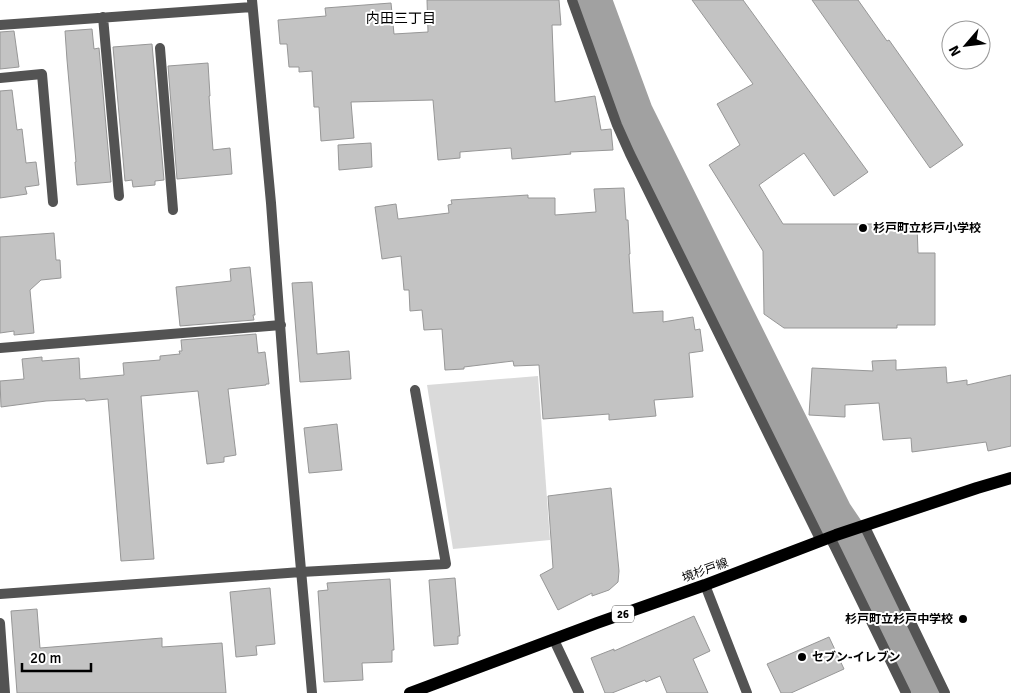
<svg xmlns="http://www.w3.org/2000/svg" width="1011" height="693" font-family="Signika,'Noto Sans JP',sans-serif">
<rect width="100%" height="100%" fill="#fff"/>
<path fill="#dadada" d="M538 376 550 540 453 549 427 385Z"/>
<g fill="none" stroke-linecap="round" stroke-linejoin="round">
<path stroke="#a1a1a1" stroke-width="41" d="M591 0 633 114 832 514 859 554 926 693"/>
</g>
<path fill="#c3c3c3" stroke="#979797" d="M427 0H559L561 25H552L555 102 595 96 601 130 611 129 613 150 570 152 571 154 512 159 511 148 460 152V158L438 160 433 100 351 102 354 138 321 141 319 107H314L312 71 299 72V67H289L287 44H280L278 20 326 16 325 8 391 3 394 34 428 32Z
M692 0H743L868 172 834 196 804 153 759 185 783 224H917L918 253H935V325H897V328H784L764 314 763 251 709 165 740 145 717 104 753 84Z
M812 0H858L887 41 889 40 963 145 930 168Z
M92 29 94 49 99 48 111 182 77 185 75 162H76L67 60 65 31Z
M14 31 19 67 0 69V32Z
M152 44 164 180 155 181V185L133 187 132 180 125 181 113 47Z
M208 63 210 96H209L213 150 230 148 232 174 177 179 168 66Z
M12 90 17 130 22 129 26 163 36 162 39 185 25 187 27 194 0 198V91Z
M371 143 372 167 339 170 338 145Z
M624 188 626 220H628L630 254H629L633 313 663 311V322L693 317 695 330 700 329 703 351 689 353 693 397 654 400 656 416 609 420V414L543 419 539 365 514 366 513 361 464 367V369L445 370 442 329 424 330 422 310 410 311 409 290H404L401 256 382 259 375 207 396 204 398 219 449 213 448 205 452 204 451 200 528 195V198H555V215L596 212 594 189Z
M54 233 56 260H60L61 278 41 280 30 290 34 333 14 335V331L0 333V237Z
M250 267 255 315H253L254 320 180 326 176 287 231 281 230 269Z
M312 282 317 354 349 351 351 379 300 382 292 283Z
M256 334 258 353 265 352 269 384H266V385L228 389 236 455 224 457V462L207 464 198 391 141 396 154 559 121 561 108 399 86 401 85 399 46 401 1 407 0 381 24 379 22 359 42 357V361L79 358 80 379 124 375 123 363 160 360V356L180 354 179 351H182L181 340Z
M896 360V370L946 367 947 383 967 380V385L1011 375V446L988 451 986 442 912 452 911 438 883 440 879 403 845 405V417L809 415 812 368 873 371 872 361Z
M337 424 342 470 309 473 304 428Z
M611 488 619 571 618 582 609 590 592 596V593L558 610 540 575 553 568 548 496Z
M455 578 460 636H458V644L434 646 429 580Z
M390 579 394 650H392V662L362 663 363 680 324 682 318 591 328 590 327 583Z
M270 588 275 644 256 646 257 655 236 657 230 592Z
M37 609 40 648 162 638V647L222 643 226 693H17L11 611Z
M694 616 710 651 693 659 708 693H667L660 676 646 682 645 680 612 693H605L591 658 614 649V651Z
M829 637 844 669 791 693H781L767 664Z"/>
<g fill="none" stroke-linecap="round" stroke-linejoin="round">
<path stroke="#535353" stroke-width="10" d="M252 0 271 203 285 391 312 693
M572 0 617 125 630 154 821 541
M103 17 119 196
M0 25 252 7
M160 48 173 210
M0 78 42 74 53 202
M0 348 281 325
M864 525 945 693
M830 537 906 693
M705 585 747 693
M0 594 301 572 446 564 415 390
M0 623 5 693
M554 640 579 693"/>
<path stroke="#000" stroke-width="12" d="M410 693 597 623 705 585 836 535 977 488 1011 478"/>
</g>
<g fill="#000" stroke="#fff" stroke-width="2">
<circle cx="863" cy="228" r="5"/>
<circle cx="963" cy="619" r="5"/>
<circle cx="802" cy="657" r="5"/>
</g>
<g text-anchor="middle" stroke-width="4" stroke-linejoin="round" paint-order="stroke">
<rect fill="#fff" stroke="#4c4c4c" stroke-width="1" x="612" y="605.5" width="22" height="17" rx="4"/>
<g font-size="11" font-weight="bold" fill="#000">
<text x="623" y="618">26</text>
</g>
<g font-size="12" font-weight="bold" fill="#000" stroke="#fff" text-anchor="start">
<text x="873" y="232">杉戸町立杉戸小学校</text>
<text x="953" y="623" text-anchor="end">杉戸町立杉戸中学校</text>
<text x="812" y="661">セブン-イレブン</text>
</g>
<g font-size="12" fill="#000" stroke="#fff">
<text transform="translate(705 570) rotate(-20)" y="4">境杉戸線</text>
</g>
<g font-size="14" fill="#000" stroke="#fff">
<text x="401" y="23">内田三丁目</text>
</g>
</g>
<g transform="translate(966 45) rotate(242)"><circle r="24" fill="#ffffff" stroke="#999999"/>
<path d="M0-4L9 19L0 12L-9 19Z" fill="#000000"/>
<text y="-8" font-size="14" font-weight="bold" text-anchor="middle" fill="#000000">N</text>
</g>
<path d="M22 663v8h69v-8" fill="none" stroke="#000000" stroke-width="2.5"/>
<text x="30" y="663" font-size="15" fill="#000000" stroke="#ffffff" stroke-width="4" paint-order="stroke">20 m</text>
</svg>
